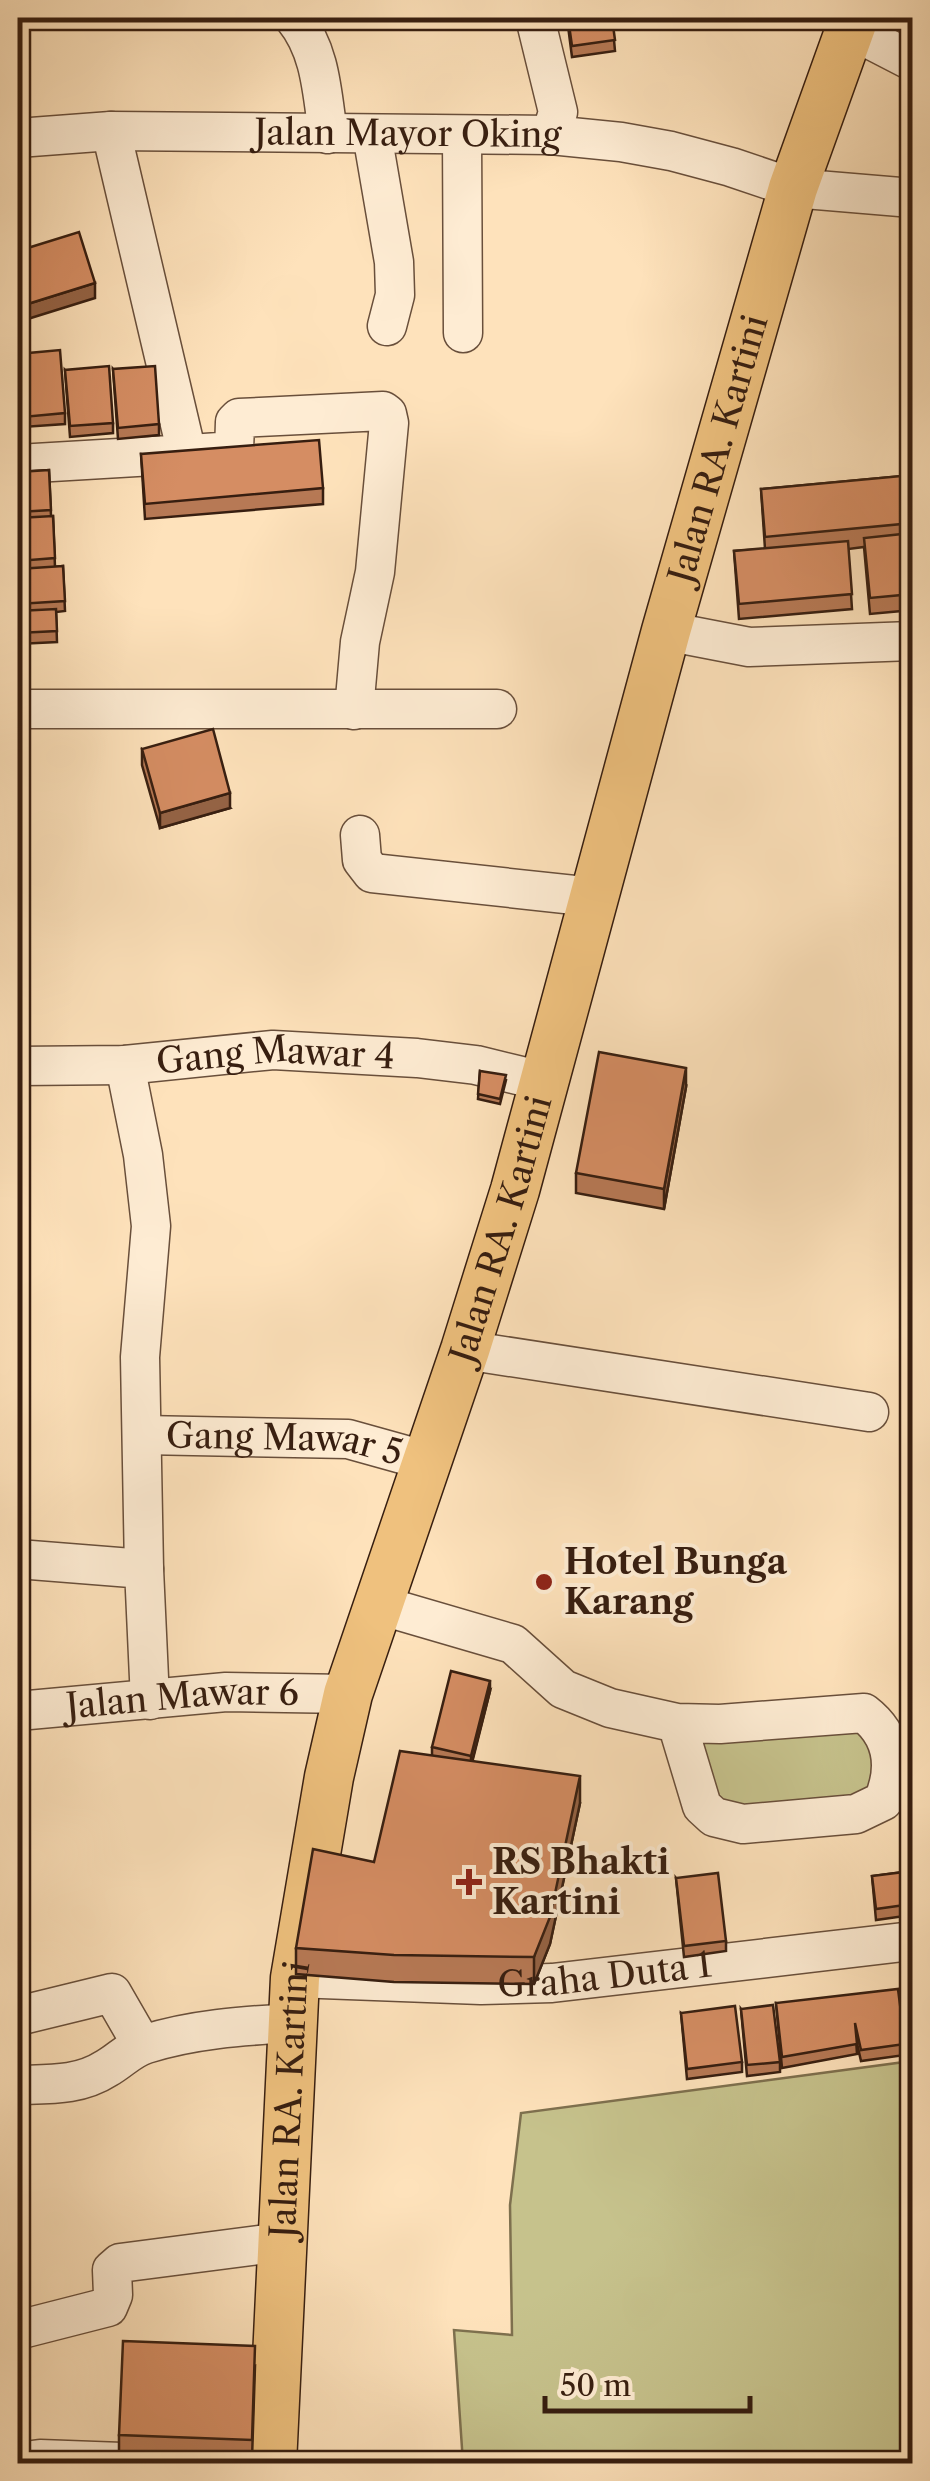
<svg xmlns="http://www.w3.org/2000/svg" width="930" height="2481" font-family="'Libre Caslon Text',serif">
<rect width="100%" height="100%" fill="#fee2bb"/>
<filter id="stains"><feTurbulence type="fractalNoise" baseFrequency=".002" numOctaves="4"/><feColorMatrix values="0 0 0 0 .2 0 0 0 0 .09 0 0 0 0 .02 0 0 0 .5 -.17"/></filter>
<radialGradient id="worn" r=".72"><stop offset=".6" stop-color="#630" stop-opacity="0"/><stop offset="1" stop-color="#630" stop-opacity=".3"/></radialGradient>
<path fill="#c6c28c" stroke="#7e704e" stroke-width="2.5" d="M864 1713 883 1801 714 1817 677 1723Z
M912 2061V2463H463L454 2330 512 2335 510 2205 521 2113Z"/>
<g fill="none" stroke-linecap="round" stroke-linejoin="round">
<defs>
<g id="minor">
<path d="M294 18C321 51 322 93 328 134"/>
<path d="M535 18 558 112 551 135"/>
<path d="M850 29 912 61"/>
<path d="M372 134 394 262 395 295 387 326"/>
<path d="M462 135 463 333"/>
<path id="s1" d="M18 138 111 131 551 135 621 142 671 151 731 167 793 188 912 198"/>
<path d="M190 454 234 451 235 422 239 418 383 411 387 414 389 423 375 572 360 642 354 710"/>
<path d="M18 464 187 454 111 131"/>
<path d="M666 631 749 647 912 641"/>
<path d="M18 709H497"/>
<path d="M360 835 362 860 372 873 593 897"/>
<path d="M125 1065 143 1155 151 1226 140 1357 144 1569"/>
<path id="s2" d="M18 1066 125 1065 273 1050 417 1058 476 1065 542 1081"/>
<path d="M465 1350 869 1412"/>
<path id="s3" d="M143 1435 348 1439 427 1461"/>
<path d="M18 1559 144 1569 150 1700"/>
<path d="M376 1604 513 1644 563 1689 610 1708 677 1723 720 1724 864 1713C894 1736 897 1768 883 1801L856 1814 743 1824 714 1817 702 1806 677 1723"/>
<path id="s4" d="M18 1711 226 1692 348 1694"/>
<path id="s5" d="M295 1978 481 1985 552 1983 912 1941"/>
<path d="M18 2016 112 1993 142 2045"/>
<path d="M18 2085C50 2084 79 2086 107 2068 121 2060 130 2049 146 2044 193 2029 243 2026 291 2023"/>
<path d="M18 2330 108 2307 113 2295 112 2270 120 2263 282 2242"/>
<path d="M18 2462 40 2459 177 2464"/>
</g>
<g id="major">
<path id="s6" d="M272 2464 295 1978 329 1777 348 1694 465 1350 515 1190 666 631 793 188 854 18"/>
</g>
</defs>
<use href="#minor" stroke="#694f3b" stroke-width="41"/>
<use href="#major" stroke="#371e10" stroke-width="51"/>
<use href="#minor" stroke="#feecd3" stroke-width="38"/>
<use href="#major" stroke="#efc17e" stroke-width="48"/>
</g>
<path fill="#b77955" stroke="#371e10" stroke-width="2.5" d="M567 18H612L615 51 572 57Z
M18 354 65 413V424L23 427Z
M113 369 159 424V435L118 439Z
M65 370 113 423V433L70 437Z
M141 454 323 488V504L145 519Z
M49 470 51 516H53L55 567 63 566 65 611 56 612 57 642 18 644V472Z
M912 475V610L870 614 864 547 848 549 852 609 739 619 734 551 765 549 761 489Z
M142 749 230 808 160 828 142 765Z
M480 1071 506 1080 500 1104 478 1099Z
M686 1087 664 1209 576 1193V1173Z
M490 1691 472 1761 580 1803 550 1944 534 1984 394 1982 296 1974V1948L374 1862 432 1756V1747Z
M912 1871V1915L876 1920 872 1876Z
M676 1878 726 1941V1951L684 1957Z
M912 1989V2055L909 2056 902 1991Z
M776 2003 905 2044V2055L861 2061 856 2039 857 2054 782 2068Z
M741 2009 780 2062V2072L747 2076Z
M681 2013 742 2062V2072L687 2079Z
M255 2366 252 2459 119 2455V2435Z"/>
<path fill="#956345" stroke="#371e10" stroke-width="2.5" d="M95 283V298L18 322V307Z
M230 793V808L160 828V813Z
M686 1068V1087L664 1209V1189Z
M490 1681V1691L471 1767V1756Z
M580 1776V1803L550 1944 534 1984V1957Z"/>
<path fill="#d58d63" stroke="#371e10" stroke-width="2.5" d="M568 18H612L615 40 572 46Z
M79 232 95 283 18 307V251Z
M60 350 65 413 23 417 18 354Z
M109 366 113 423 70 426 65 370Z
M155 366 159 424 118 428 113 369Z
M319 440 323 488 145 504 141 454Z
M49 470 51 510 18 512V472Z
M912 475V523L765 537 761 489Z
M53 516 55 558 18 561V518Z
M912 533V594L870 598 864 538Z
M848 541 852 594 739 604 734 551Z
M63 566 65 601 18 604V569Z
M56 609 57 631 18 633V611Z
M213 729 230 793 160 813 142 749Z
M599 1052 686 1068 664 1189 576 1173Z
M480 1071 506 1075 500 1099 478 1094Z
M451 1671 490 1681 471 1756 432 1747Z
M400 1751 580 1776 550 1917 534 1957 394 1955 296 1948 313 1849 374 1862Z
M912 1871V1904L876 1909 872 1876Z
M718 1873 726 1941 684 1946 676 1878Z
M898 1989 905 2044 861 2050 855 2023 857 2044 782 2057 776 2003Z
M912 1989V2044L909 2045 902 1991Z
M773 2005 780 2062 747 2065 741 2009Z
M735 2006 742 2062 687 2069 681 2013Z
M123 2341 255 2346 252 2440 119 2435Z"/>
<g fill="#8f2418" stroke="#feecd3" stroke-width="4">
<circle cx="544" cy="1582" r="10"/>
<path d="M464 1867h10v10h10v10h-10v10h-10v-10h-10v-10h10z"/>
</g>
<g text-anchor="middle" stroke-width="8" stroke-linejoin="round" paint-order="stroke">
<g font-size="35" fill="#371e10" stroke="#feecd3">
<text dy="12" stroke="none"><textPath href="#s1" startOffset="390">Jalan Mayor Oking</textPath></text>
<text dy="12" stroke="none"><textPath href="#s6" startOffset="2075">Jalan RA. Kartini</textPath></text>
<text dy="12" stroke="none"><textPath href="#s2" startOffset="258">Gang Mawar 4</textPath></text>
<text dy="12" stroke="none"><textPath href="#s6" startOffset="1265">Jalan RA. Kartini</textPath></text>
<text dy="12" stroke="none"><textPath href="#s3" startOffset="142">Gang Mawar 5</textPath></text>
<text dy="12" stroke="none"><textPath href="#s4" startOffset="165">Jalan Mawar 6</textPath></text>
<text dy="12" stroke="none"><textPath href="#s5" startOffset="310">Graha Duta 1</textPath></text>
<text dy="12" stroke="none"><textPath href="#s6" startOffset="365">Jalan RA. Kartini</textPath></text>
</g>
<g font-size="35" font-weight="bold" fill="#371e10" stroke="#feecd3" text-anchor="start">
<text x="564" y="1574">Hotel Bunga<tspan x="564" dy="40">Karang</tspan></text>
<text x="492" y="1874">RS Bhakti<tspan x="492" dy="40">Kartini</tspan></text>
</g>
</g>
<rect width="930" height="2481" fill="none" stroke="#fee2bb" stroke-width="60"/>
<rect x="20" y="20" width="890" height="2441" fill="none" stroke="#371e10" stroke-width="5"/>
<rect x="30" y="30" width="870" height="2421" fill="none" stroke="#371e10" stroke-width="2.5"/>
<path d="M545 2396v15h205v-15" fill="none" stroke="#371e10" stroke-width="5"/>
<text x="560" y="2396" font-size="30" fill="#371e10" stroke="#feecd3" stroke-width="8" paint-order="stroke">50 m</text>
<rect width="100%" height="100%" filter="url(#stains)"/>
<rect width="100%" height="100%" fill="url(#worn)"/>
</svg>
